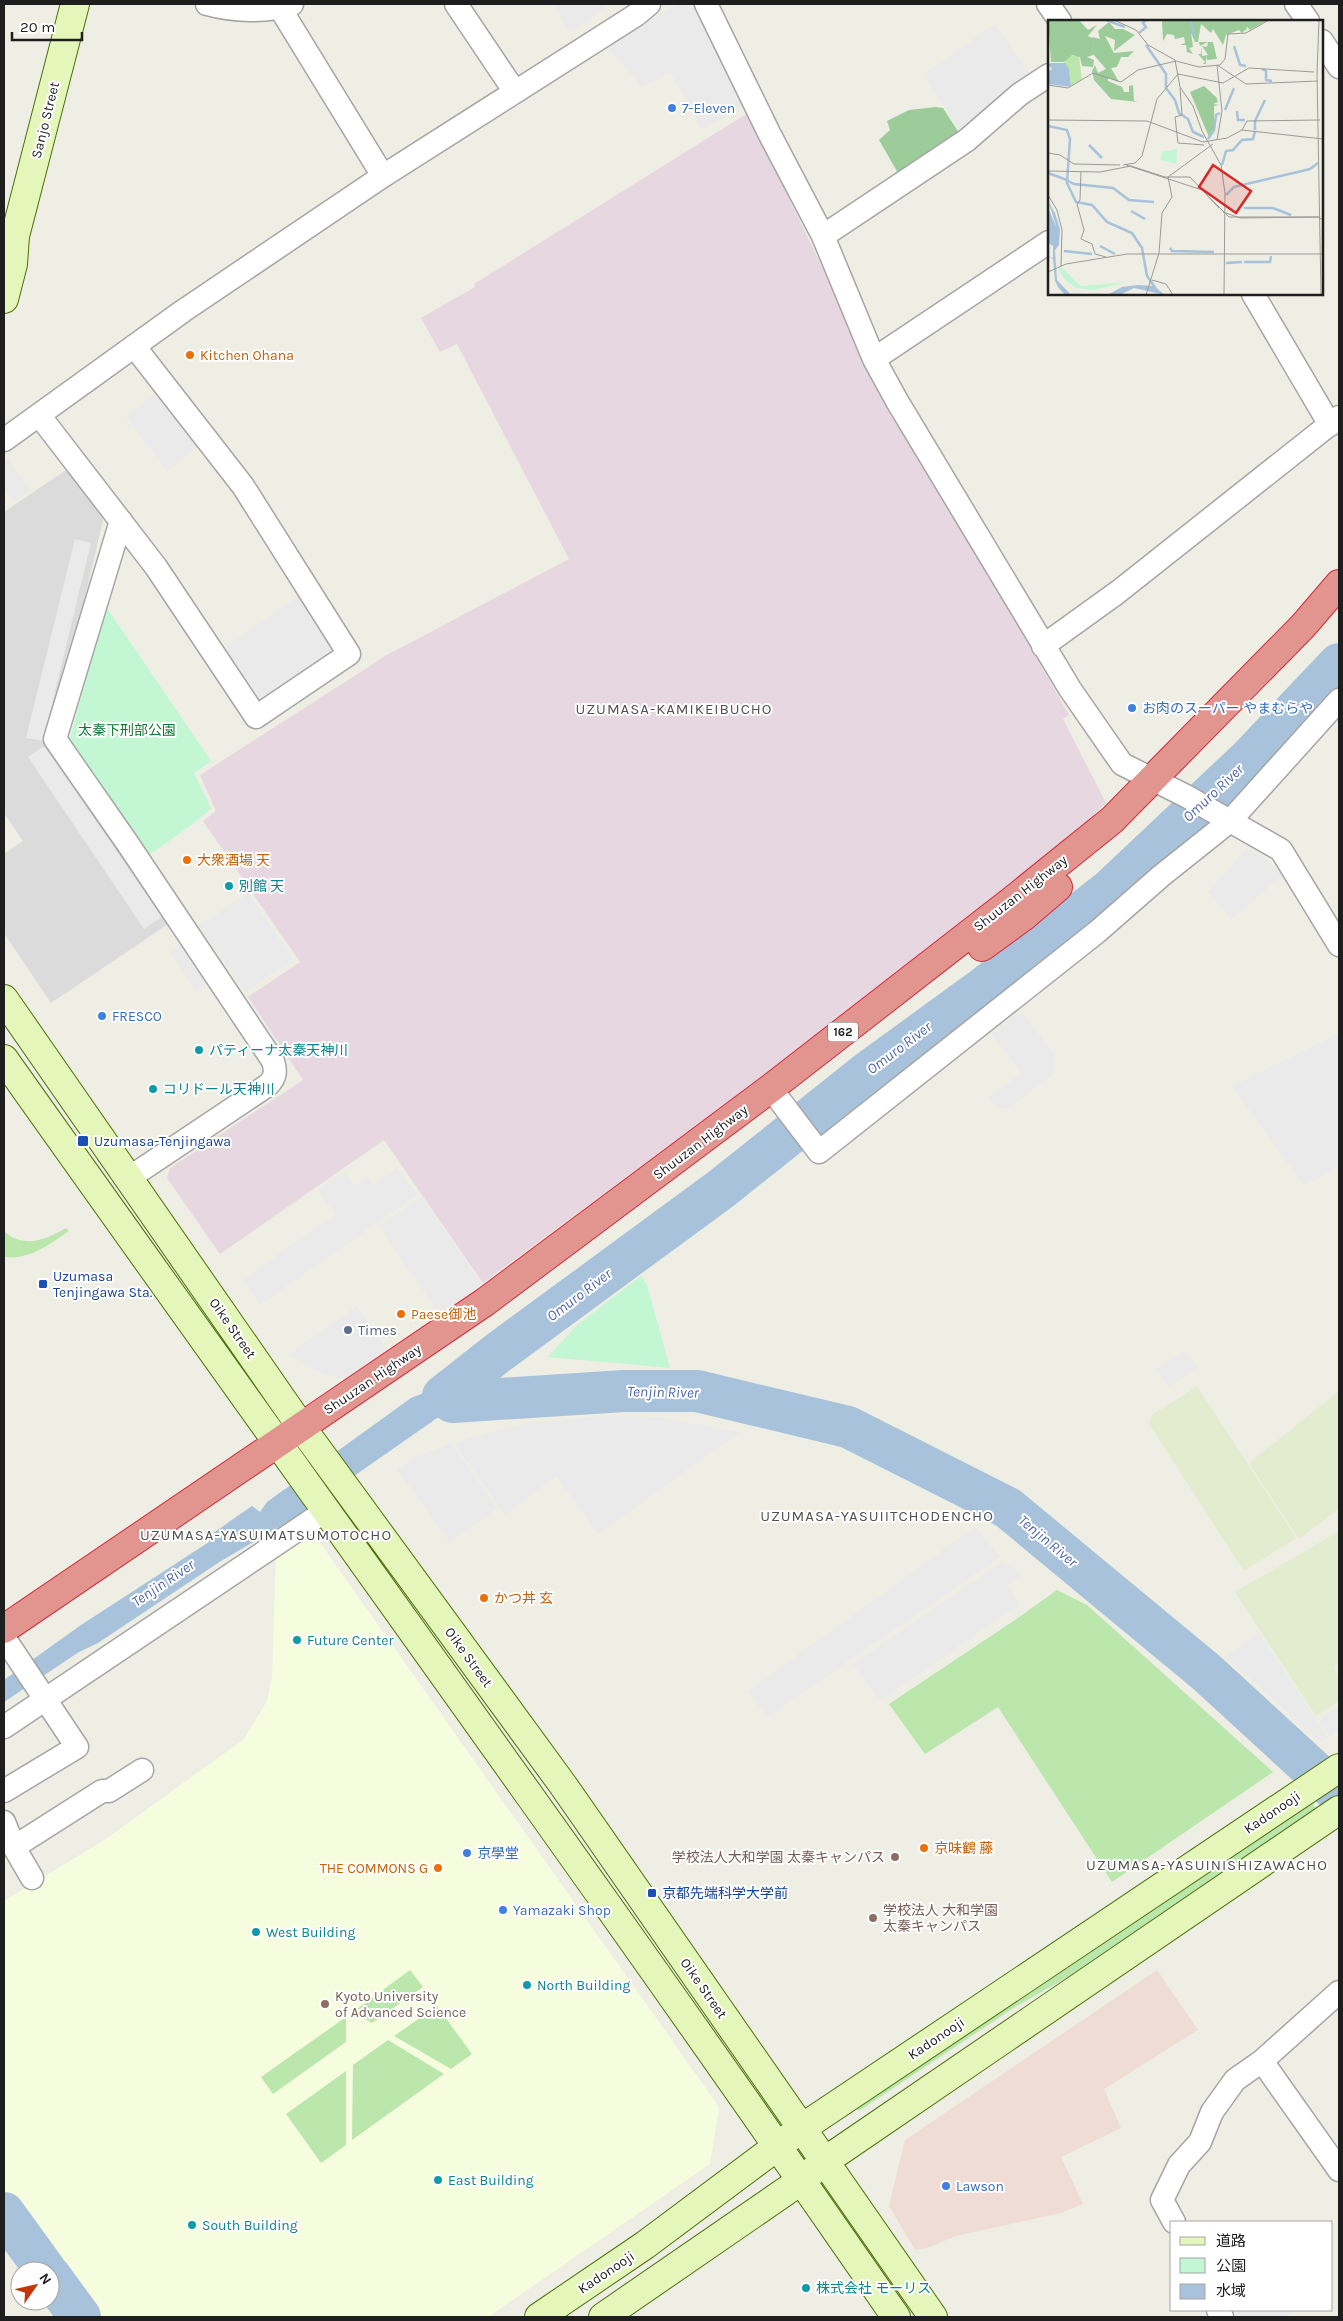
<svg xmlns="http://www.w3.org/2000/svg" width="1343" height="2321" font-family="Karla,'Noto Sans JP',sans-serif">
<rect width="100%" height="100%" fill="#eeeee4"/>
<path fill="#dcdbdb" d="M69 468 103 520 51 743 174 920 51 1003 4 933V854L23 841 4 813V512Z"/>
<path fill="#efdcd4" d="M1157 1970 1198 2030 1104 2089 1121 2128 1061 2157 1083 2204 1061 2213 956 2236 927 2248 915 2250 889 2206 905 2140Z"/>
<path fill="#e7d7e0" d="M748 113 867 361 1069 715 1063 719 1106 803 1055 852 826 1029 483 1283 384 1140 220 1254 167 1178 170 1168 303 1080 248 997 300 962 203 821 216 811 200 775 387 655 569 559 457 344 440 352 421 318 475 287 474 284Z"/>
<path fill="#f6fdde" d="M311 1530 719 2107 710 2164 488 2317H96L4 2191V1901L106 1839 244 1739 267 1701 272 1677 276 1554Z"/>
<path fill="#e4ecd0" d="M1197 1386 1296 1538 1244 1571 1149 1424 1152 1415Z
M1339 1391V1509L1299 1539 1249 1463Z
M1339 1531V1663L1333 1667 1339 1676V1701L1316 1716 1235 1592Z"/>
<path fill="#bbe6ac" d="M66 1228 69 1231C48 1245 30 1260 4 1257V1231C23 1249 46 1240 66 1228Z
M1057 1590 1087 1605 1273 1772 1112 1882 998 1707 925 1754 889 1704 1018 1618Z
M1312 1803 1317 1810 1073 1974 1015 2007 859 2111 857 2110 858 2106C1008 2004 1161 1905 1312 1803Z
M410 1970 423 1987 372 2023 353 2012Z
M437 2006 472 2054 451 2069 394 2036Z
M346 2017V2042L273 2094 261 2077Z
M388 2040 444 2074 352 2140 353 2065Z
M346 2071V2145L321 2163 286 2114Z"/>
<path fill="#9dcc9b" d="M936 107 943 108 959 133 898 173 879 140 890 130 887 121 909 110Z"/>
<path fill="#c3f7d4" d="M105 605 211 761 194 773 211 808 197 821 149 855 70 739Z
M641 1276 647 1285 670 1368 548 1357 577 1325Z"/>
<path fill="#eaeaea" d="M553 4H610L570 33Z
M678 4 698 8 744 105 702 130 670 72 642 87 606 46Z
M995 24 1033 79 963 136 923 75Z
M157 392 199 446 167 471 126 417Z
M7 458 30 490 14 502 4 487V460Z
M75 539 91 543 43 741 26 738Z
M299 595 337 653 257 705 221 650Z
M44 746 162 917 144 929 28 757Z
M1247 848 1267 860 1283 875 1231 919 1208 892Z
M248 893 293 959 245 992 199 926Z
M188 939 215 978 196 991 170 952Z
M1015 1015 1025 1016 1055 1055V1073L1008 1108H997L989 1097 1021 1073 991 1033Z
M1339 1033V1166L1304 1186 1232 1086Z
M397 1168 417 1195 260 1305 243 1280 335 1214 318 1190 344 1172 354 1186 367 1177 373 1185Z
M421 1197 483 1285 440 1315 379 1226Z
M357 1306 390 1355 359 1377 343 1379 323 1373 292 1357 290 1354Z
M1185 1350 1198 1368 1168 1387 1156 1369Z
M606 1416 657 1417 740 1432 598 1534 556 1476 505 1515 454 1443 524 1423Z
M451 1443 497 1508 450 1542 397 1469 414 1458Z
M975 1527 1000 1557 767 1717 748 1691Z
M1002 1562 1023 1574 1008 1585 1020 1604 879 1701 853 1664Z
M1259 1633 1328 1737 1320 1742 1225 1656Z
M1339 1706V1730L1330 1737 1319 1720Z
M1225 2310H1300L1282 2317H1229Z"/>
<path fill="#a7c2da" d="M476 1354 478 1357 485 1355 496 1369V1377L500 1383 507 1384 511 1407 498 1409 497 1416 466 1421 464 1412 440 1416 291 1520 221 1561 98 1643 79 1652 4 1702V1680L81 1625 209 1542V1536L252 1506 260 1512 267 1502 411 1398 439 1387 438 1381Z"/>
<g fill="none" stroke-linecap="round" stroke-linejoin="round">
<path stroke="#a7c2da" stroke-width="42" d="M443 1396 499 1352 721 1189 868 1072 982 989 1110 890 1250 758 1339 664
M452 1402 624 1391H697L848 1427 1008 1508 1206 1672 1339 1794
M4 2213 46 2271
M50 2276 80 2317"/>
<defs>
<path id="street" d="M207 4C232 11 267 13 292 4
M456 4 515 92
M706 4 769 133 823 236 874 359 897 401 1070 689 1122 764 1186 796 1281 850 1339 945
M1048 4 1060 21
M1296 4 1308 21
M280 8 383 176
M1322 41 1339 67
M823 236 967 140 1020 94 1049 75
M1253 294 1330 425
M874 359 1049 242
M39 415 156 567 256 717 349 654 243 486 134 346
M4 440 183 311 383 176 636 15 649 4
M121 521 55 739 128 844 273 1061C276 1071 276 1077 268 1085L129 1178
M1043 646 1118 592 1339 417
M778 1098 819 1152 1097 932 1161 876 1230 821 1339 700
M4 1727 327 1510
M4 1791 77 1747 9 1645
M4 1822 14 1847 32 1878
M14 1847 102 1791H109L142 1770
M1262 2061 1339 2170
M1174 2222 1162 2200 1179 2165 1200 2142 1212 2112 1235 2080 1262 2061 1339 1992
M1218 2310 1222 2317"/>
<path id="secondary" d="M4 299 13 264 15 236 75 4
M4 999 302 1428 563 1785 933 2317
M4 1059C301 1478 604 1894 896 2317
M539 2317 645 2245 802 2128 1339 1768
M603 2317 802 2180 825 2161 1339 1810"/>
<path id="highway" d="M982 947 1023 917 1058 887
M4 1629 485 1302 771 1088 1014 899 1112 820 1303 626 1339 584"/>
</defs>
<use href="#street" stroke="#a5a5a5" stroke-width="25"/>
<use href="#secondary" stroke="#4c700a" stroke-width="30"/>
<use href="#highway" stroke="#d22c3d" stroke-width="30"/>
<use href="#street" stroke="#fff" stroke-width="22"/>
<use href="#secondary" stroke="#e5f6ba" stroke-width="28"/>
<use href="#highway" stroke="#e2948f" stroke-width="28"/>
</g>
<g fill="#3f7fe0" stroke="#fff" stroke-width="2">
<circle cx="672" cy="108" r="5"/>
<circle cx="1132" cy="708" r="5"/>
<circle cx="102" cy="1016" r="5"/>
<circle cx="467" cy="1853" r="5"/>
<circle cx="503" cy="1910" r="5"/>
<circle cx="946" cy="2186" r="5"/>
</g>
<g fill="#e8710a" stroke="#fff" stroke-width="2">
<circle cx="190" cy="355" r="5"/>
<circle cx="187" cy="860" r="5"/>
<circle cx="401" cy="1314" r="5"/>
<circle cx="484" cy="1598" r="5"/>
<circle cx="924" cy="1848" r="5"/>
<circle cx="438" cy="1868" r="5"/>
</g>
<g fill="#0f9aa8" stroke="#fff" stroke-width="2">
<circle cx="229" cy="886" r="5"/>
<circle cx="199" cy="1050" r="5"/>
<circle cx="153" cy="1089" r="5"/>
<circle cx="297" cy="1640" r="5"/>
<circle cx="256" cy="1932" r="5"/>
<circle cx="527" cy="1985" r="5"/>
<circle cx="438" cy="2180" r="5"/>
<circle cx="192" cy="2225" r="5"/>
<circle cx="806" cy="2288" r="5"/>
</g>
<g fill="#1a4fb4" stroke="#fff" stroke-width="2">
<rect x="77" y="1135" width="12" height="12" rx="2.5"/>
<rect x="38" y="1279" width="10" height="10" rx="2.5"/>
<rect x="647" y="1888" width="10" height="10" rx="2.5"/>
</g>
<circle fill="#5c6f8a" stroke="#fff" stroke-width="2" cx="348" cy="1330" r="5"/>
<g fill="#8d6e63" stroke="#fff" stroke-width="2">
<circle cx="895" cy="1857" r="5"/>
<circle cx="873" cy="1918" r="5"/>
<circle cx="325" cy="2004" r="5"/>
</g>
<g text-anchor="middle" stroke-width="4" stroke-linejoin="round" paint-order="stroke">
<rect fill="#fff" stroke="#626262" stroke-width="1" x="828" y="1022.5" width="30" height="19" rx="4"/>
<g font-size="12" font-weight="bold" fill="#1e1e1e">
<text x="843" y="1036">162</text>
</g>
<g font-size="14" fill="#366cbe" stroke="#fff" text-anchor="start">
<text x="682" y="113">7-Eleven</text>
<text x="1142" y="713">お肉のスーパー やまむらや</text>
<text x="112" y="1021">FRESCO</text>
<text x="477" y="1858">京學堂</text>
<text x="513" y="1915">Yamazaki Shop</text>
<text x="956" y="2191">Lawson</text>
</g>
<g font-size="14" fill="#1e1e1e" stroke="#fff">
<text transform="translate(45 120) rotate(-76)" y="5">Sanjo Street</text>
<text transform="translate(1020 893) rotate(-38)" y="5">Shuuzan Highway</text>
<text transform="translate(700 1142) rotate(-37)" y="5">Shuuzan Highway</text>
<text transform="translate(233 1328) rotate(55)" y="5">Oike Street</text>
<text transform="translate(372 1379) rotate(-34)" y="5">Shuuzan Highway</text>
<text transform="translate(469 1657) rotate(54)" y="5">Oike Street</text>
<text transform="translate(1272 1812) rotate(-34)" y="5">Kadonooji</text>
<text transform="translate(704 1988) rotate(55)" y="5">Oike Street</text>
<text transform="translate(936 2038) rotate(-34)" y="5">Kadonooji</text>
<text transform="translate(606 2272) rotate(-34)" y="5">Kadonooji</text>
</g>
<g font-size="14" fill="#c56008" stroke="#fff" text-anchor="start">
<text x="200" y="360">Kitchen Ohana</text>
<text x="197" y="865">大衆酒場 天</text>
<text x="411" y="1319">Paese御池</text>
<text x="494" y="1603">かつ丼 玄</text>
<text x="934" y="1853">京味鶴 藤</text>
<text x="428" y="1873" text-anchor="end">THE COMMONS G</text>
</g>
<g font-size="14" fill="#107732" stroke="#fff">
<text x="127" y="735">太秦下刑部公園</text>
</g>
<g font-size="14" fill="#0d838f" stroke="#fff" text-anchor="start">
<text x="239" y="891">別館 天</text>
<text x="209" y="1055">パティーナ太秦天神川</text>
<text x="163" y="1094">コリドール天神川</text>
<text x="307" y="1645">Future Center</text>
<text x="266" y="1937">West Building</text>
<text x="537" y="1990">North Building</text>
<text x="448" y="2185">East Building</text>
<text x="202" y="2230">South Building</text>
<text x="816" y="2293">株式会社 モーリス</text>
</g>
<g font-size="14" fill="#164399" stroke="#fff" text-anchor="start">
<text x="94" y="1146">Uzumasa-Tenjingawa</text>
<text x="53" y="1281">Uzumasa<tspan x="53" dy="16">Tenjingawa Sta.</tspan></text>
<text x="662" y="1898">京都先端科学大学前</text>
</g>
<g font-size="14" fill="#4e5e75" stroke="#fff" text-anchor="start">
<text x="358" y="1335">Times</text>
</g>
<g font-size="14" fill="#785e54" stroke="#fff" text-anchor="start">
<text x="885" y="1862" text-anchor="end">学校法人大和学園 太秦キャンパス</text>
<text x="883" y="1915">学校法人 大和学園<tspan x="883" dy="16">太秦キャンパス</tspan></text>
<text x="335" y="2001">Kyoto University<tspan x="335" dy="16">of Advanced Science</tspan></text>
</g>
<g font-size="15" letter-spacing="1" fill="#515151" stroke="#fff">
<text x="674" y="714">UZUMASA-KAMIKEIBUCHO</text>
<text x="877" y="1521">UZUMASA-YASUIITCHODENCHO</text>
<text x="266" y="1540">UZUMASA-YASUIMATSUMOTOCHO</text>
<text x="1207" y="1870">UZUMASA-YASUINISHIZAWACHO</text>
</g>
<g font-size="15" font-style="italic" fill="#4f66a9" stroke="#fff">
<text transform="translate(1213 793) rotate(-43)" y="5">Omuro River</text>
<text transform="translate(899 1048) rotate(-37)" y="5">Omuro River</text>
<text transform="translate(579 1295) rotate(-37)" y="5">Omuro River</text>
<text transform="translate(663 1392) rotate(1)" y="5">Tenjin River</text>
<text transform="translate(1048 1541) rotate(40)" y="5">Tenjin River</text>
<text transform="translate(163 1583) rotate(-34)" y="5">Tenjin River</text>
</g>
</g>
<g transform="translate(1048 20)">
<rect width="275" height="275" fill="#eeeee4"/>
<path d="M21 35 31 36 34 60 23 66 21 50 16 43Z" fill="#bbe6ac"/>
<path d="M0 0H31L40 10 49 5 40 16 44 18 45 35 39 37 46 40 45 47 34 46 32 37 24 35 16 42H3ZM114 0H220L202 10 199 7 198 12V9L194 13 191 10 178 15 175 25 165 9 163 13 153 4 150 22H147L143 13 145 27 141 28 145 34 139 32 138 25H132L137 23 136 17 127 19 126 15 119 14 115 21ZM61 2 67 9H75L87 15 66 31 67 20 57 16 66 33 86 31 80 37H73L69 47 63 48 71 62 60 58V61L74 67 76 72H81V66L85 65 86 81 90 82 63 79 46 60 44 51 47 45 50 53 58 49 45 34 44 17 52 19 50 11ZM151 22H165L169 39 159 40 158 36V44H155L157 42 150 34H153L154 28V36L160 35 154 26 159 27 160 22 152 26ZM156 66 169 78 170 82 165 84 171 85 166 86V109L161 117 142 72Z" fill="#9dcc9b"/>
<path d="M129 129 128 144 113 140 114 132ZM13 247 33 266 79 262 46 270 28 268 17 260 10 248Z" fill="#c3f7d4"/>
<path d="M4 43H17L21 49 23 67 0 64 1 51 4 49 0 44ZM0 181 7 193 12 209 11 225 7 230 9 260 23 275H17L10 267 7 261 5 239 0 236 5 238V226L0 223V188L9 208ZM90 265 106 266 117 275 86 268 72 275H59L74 267Z" fill="#a7c2da"/>
<path fill="none" stroke="#a7c2da" stroke-width="2.5" d="M58 0 77 7M143 0 146 16M91 13 98 7 95 3 98 0M98 25 118 54V68L127 80 131 93 140 99 145 112 156 117M186 26 192 45 198 46M214 49 218 51V60L224 61M177 90 186 68M189 91 190 100H197M0 106 19 110 22 119 19 163 28 182 44 185 59 202 84 213 94 228 99 256 108 269M207 110V101L217 80M160 119 166 110 168 95 172 93M41 125 54 138M174 145 178 131 185 130 194 120 205 119 207 111M0 153 19 160M20 161 26 164 65 168 81 180 106 182M178 175 186 167 262 149 270 143M196 188H225L243 195M83 191 97 199M52 226 67 234M122 228 124 231 166 232M16 231 44 234M196 242H222L223 236M178 243 194 242"/>
<path fill="none" stroke="#9b9b95" stroke-width="1" d="M66 0 88 10 100 25 127 40 132 67 145 86 154 111 173 145 177 173 176 275M271 0 269 54 273 275M169 45 198 64 270 61M169 45 174 91 169 120M0 65 20 68 45 53 73 62 90 50 128 41 151 47 172 45 177 39 180 14 198 13 221 0M132 68 134 95 127 97 130 123 156 125M0 100 99 101 155 122 179 118 194 110 275 119M194 110 199 101 272 100M0 133 12 135 26 144 72 145M75 145 87 143 94 136 109 79 130 54 175 63 201 48 266 52M78 145 154 170 181 197H270L275 200M0 151 52 152 83 146 117 157H142L171 188M33 152 32 180 29 184 36 210 33 219 44 224 47 234 58 237M120 157 165 124M0 175 9 190 14 210 13 246M175 192 192 198 272 197M0 252 18 244 79 234H275M104 260 118 264 125 275M98 275 111 233 114 193 124 177 120 157"/>
<path fill="#d62828" fill-opacity="0.15" stroke="#d62828" stroke-width="2.5" d="M165 145 203 171 188 193 151 167Z"/>
<rect width="275" height="275" fill="none" stroke="#1e1e1e" stroke-width="2.5"/>
</g>
<rect width="1343" height="2321" fill="none" stroke="#1e1e1e" stroke-width="10"/>
<rect x="1170" y="2221" width="162" height="90" fill="#ffffff" stroke="#a5a5a5"/>
<rect x="1180" y="2237" width="25" height="8" fill="#e5f6ba" stroke="#a5a5a5"/>
<text x="1216" y="2246" font-size="15" fill="#1e1e1e">道路</text>
<rect x="1180" y="2258" width="25" height="15" fill="#c3f7d4" stroke="#a5a5a5"/>
<text x="1216" y="2271" font-size="15" fill="#1e1e1e">公園</text>
<rect x="1180" y="2284" width="25" height="15" fill="#a7c2da" stroke="#a5a5a5"/>
<text x="1216" y="2296" font-size="15" fill="#1e1e1e">水域</text>
<g transform="translate(35 2286) rotate(56)"><circle r="24" fill="#ffffff" stroke="#a5a5a5"/>
<path d="M0-4L9 19L0 12L-9 19Z" fill="#c33609"/>
<text y="-8" font-size="14" font-weight="bold" text-anchor="middle" fill="#1e1e1e">N</text>
</g>
<path d="M12 32v8h70v-8" fill="none" stroke="#1e1e1e" stroke-width="2.5"/>
<text x="20" y="32" font-size="15" fill="#1e1e1e" stroke="#ffffff" stroke-width="4" paint-order="stroke">20 m</text>
</svg>
